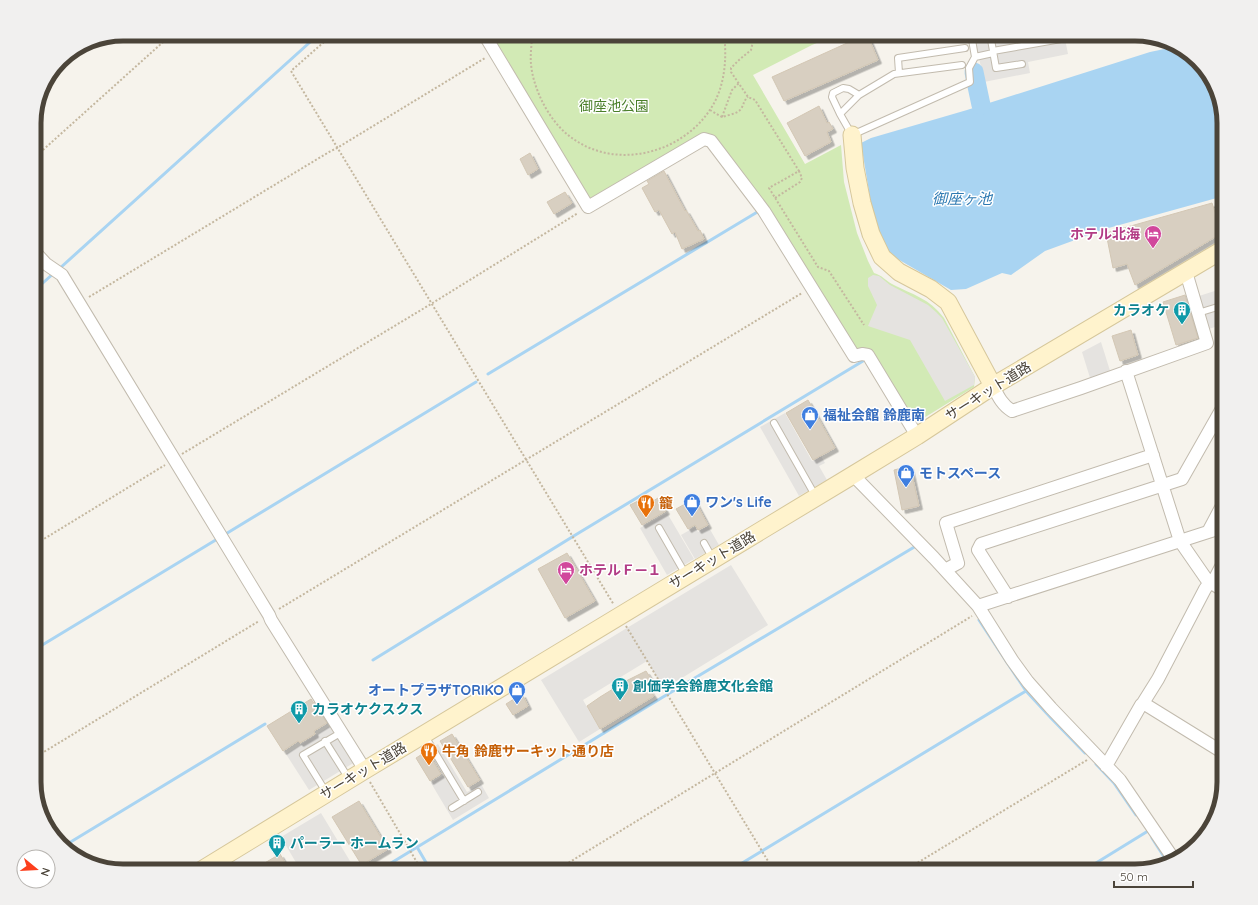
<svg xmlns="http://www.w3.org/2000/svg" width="1258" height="905" font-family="Quicksand,'Noto Sans JP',sans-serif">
<defs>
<filter id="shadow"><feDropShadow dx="3.5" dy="3.5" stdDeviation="0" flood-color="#0004"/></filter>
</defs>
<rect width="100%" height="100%" fill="#f6f3ec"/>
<path fill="#d2eab5" d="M487 34H838L812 45 753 75 805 164 841 145 844 182 857 233 868 261 874 273C882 275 886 281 892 284 913 295 929 298 944 318L975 377 974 387 914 424 858 351 714 137 594 201 586 198Z"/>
<path fill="#e5e3e0" d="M974 34H1064L1068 54 1028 62 1030 73 984 82Z
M873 275 879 276 890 285 928 305 936 312 942 318 975 377 974 385 945 401 910 340 868 326 877 305 868 286V278Z
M1224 288V324L1209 329 1199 296Z
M1101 342 1111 374 1091 381 1082 352Z
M785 413 812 461 821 456 825 463 819 466 827 480 799 496 760 427Z
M667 513 694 559 667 575 640 528Z
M708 526 719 545 695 559 681 535 695 527 698 532Z
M731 565 768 625 664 689 647 661 583 700 600 729 579 742 541 680Z
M333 724 355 762 309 790 286 754Z
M438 744 467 792 481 784 489 798 453 820 431 783 444 775 428 750Z
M321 813 356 871H301L281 837Z"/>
<path fill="#a9d4f2" d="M1174 47 1189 52 1215 84 1224 123V196L1105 229 1045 251 1011 275 1002 273 966 289 951 290 889 254 874 222 861 143 871 138 967 110 1150 52Z"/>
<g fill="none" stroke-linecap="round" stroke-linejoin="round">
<path stroke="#a9d4f2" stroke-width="3" d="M59 269 319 34
M34 291 55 272
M488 374 759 211
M224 535 476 382
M979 620 1026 691 1051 718 1085 753
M34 650 219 538
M373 660 577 534 863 361
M1096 764 1114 783 1136 815
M1152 838 1168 863
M64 846 265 724
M417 847 431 871
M378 871 663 697 916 546 917 547
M729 871 1026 691
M1083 871 1148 831"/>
<path stroke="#a9d4f2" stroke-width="19" d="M974 72 981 105"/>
</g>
<path fill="#d8cfc1" stroke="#d3c7b4" filter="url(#shadow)" d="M867 34 878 60 784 101 772 77Z
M819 106 827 123 829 122 833 129 827 132 831 142 805 156 787 123Z
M530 153 538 169 528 175 520 159Z
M664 171 685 211 686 210 698 231 700 230 704 239 682 249 675 232 672 234 659 210 655 212 642 188 649 184 647 181Z
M565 192 572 203 554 214 547 202Z
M1212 203 1222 233 1135 285 1127 264 1113 268 1106 233Z
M1185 295 1198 338 1176 345 1163 302Z
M1131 330 1138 355 1120 361 1112 336Z
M808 400 835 448 813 460 786 413Z
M910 466 919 506 902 510 894 470Z
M658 498 666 511 642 525 630 505 638 501 642 508Z
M694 499 708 525 698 530 695 525 688 529 676 509Z
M567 553 595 601 565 618 538 569Z
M646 671 655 685 649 689 654 696 600 729 587 706 600 697 626 681Z
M522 694 528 706 513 715 506 704Z
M311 699 327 723 314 731 315 734 300 743 298 741 283 751 267 726Z
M452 734 480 780 468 787 440 741Z
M427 751 441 774 430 781 416 758Z
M359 801 388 849 365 863 364 862 361 864 332 817Z
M280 854 290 871H251Z"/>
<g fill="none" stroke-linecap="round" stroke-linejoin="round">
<defs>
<path id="lane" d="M990 34 996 68 1022 64
M993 51 1061 39
M975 57 993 53
M962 65 894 74 859 95 840 114 852 135 970 82 969 68 975 57 971 34
M899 73 898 58 965 48
M840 114 832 97 833 93 843 88 849 89 859 95
M1198 313 1224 305
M774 423 816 497
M659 528 686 575
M704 543 713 559
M425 736 464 801
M325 741 349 779
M326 792 303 755 337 735
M452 808 478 792"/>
<path id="street" d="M484 34 588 207 704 139 711 141 764 211 854 356 862 354 868 355 917 436
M34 251 46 264 62 275 269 615 271 620 365 770
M1126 371 1180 541 1207 580 1224 591
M993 386C998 396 1002 405 1012 411L1081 388 1207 343 1186 272
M853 475 934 558 978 606 1012 660 1028 682 1051 708 1120 780 1175 861
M1208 532 1224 527
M945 570 958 563 946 523 1153 455
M1212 584 1224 561
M1008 597 978 550 981 544 1182 479 1224 405
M978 606 1208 532 1224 502
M1143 703 1219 750
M1106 766 1141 705 1143 703 1158 679 1205 589 1210 582
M43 820 46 824"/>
<path id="secondary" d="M852 135 855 168 862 203 871 234 882 257 899 272 931 289 948 302 993 386
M200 871 365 770 853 475 917 436 993 386 1224 249"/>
</defs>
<use href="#lane" stroke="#c2bbae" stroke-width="8"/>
<use href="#street" stroke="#c2bbae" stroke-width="14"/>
<use href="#secondary" stroke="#d6c79b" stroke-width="19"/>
<path stroke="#c4b79f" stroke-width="2" stroke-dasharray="2 2" stroke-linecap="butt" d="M333 34 291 71 614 605
M532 34C532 44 530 54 531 64 532 76 536 88 541 99 549 116 561 132 578 142 624 170 687 150 713 105 725 84 727 58 724 34
M732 34C745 40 761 36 774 34
M754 37 751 50 739 60 731 68V72L748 97 755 100 799 171 769 188 818 267 829 271 864 325
M710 110 722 117C728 115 737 114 741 109 744 104 744 100 748 97
M722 117 732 90 739 83
M34 158 172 34
M775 198 800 182 802 178 799 171
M89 297 329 152 337 148 485 58
M1218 345 1224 347
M182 454 431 304 578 213
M34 545 165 465
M279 609 802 293
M626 626 774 871
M34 758 259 621
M370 782 422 871
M555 871 972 616
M904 871 1087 760"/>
<use href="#lane" stroke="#fff" stroke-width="6"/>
<use href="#street" stroke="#fff" stroke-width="12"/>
<use href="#secondary" stroke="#fff3cd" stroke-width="17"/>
</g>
<defs>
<symbol id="hotel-pin" viewBox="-11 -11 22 30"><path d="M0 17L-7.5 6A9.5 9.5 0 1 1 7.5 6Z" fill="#d1479c" stroke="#fff"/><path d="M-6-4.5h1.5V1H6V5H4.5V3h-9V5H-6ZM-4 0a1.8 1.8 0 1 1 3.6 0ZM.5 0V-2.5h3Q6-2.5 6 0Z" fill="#fff"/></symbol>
<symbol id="building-pin" viewBox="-11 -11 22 30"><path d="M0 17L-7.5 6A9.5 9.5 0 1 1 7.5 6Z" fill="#0f9aa8" stroke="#fff"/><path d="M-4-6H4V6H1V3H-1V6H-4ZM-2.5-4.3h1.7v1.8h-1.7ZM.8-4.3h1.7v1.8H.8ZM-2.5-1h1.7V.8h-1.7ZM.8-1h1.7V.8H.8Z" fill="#fff"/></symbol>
<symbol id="shop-pin" viewBox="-11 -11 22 30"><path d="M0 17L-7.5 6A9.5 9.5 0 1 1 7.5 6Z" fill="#3f7fe0" stroke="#fff"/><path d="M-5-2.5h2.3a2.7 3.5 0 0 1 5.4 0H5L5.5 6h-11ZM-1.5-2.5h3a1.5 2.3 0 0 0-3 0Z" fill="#fff"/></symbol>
<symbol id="restaurant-pin" viewBox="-11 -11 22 30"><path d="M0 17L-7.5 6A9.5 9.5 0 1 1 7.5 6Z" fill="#e8710a" stroke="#fff"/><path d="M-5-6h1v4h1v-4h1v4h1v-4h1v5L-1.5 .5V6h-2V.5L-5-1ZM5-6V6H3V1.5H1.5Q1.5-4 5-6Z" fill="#fff"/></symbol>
</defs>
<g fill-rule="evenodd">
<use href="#hotel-pin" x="1143" y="224" width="20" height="27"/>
<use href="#building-pin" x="1172" y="300" width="20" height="27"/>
<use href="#shop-pin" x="800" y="405" width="20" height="27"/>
<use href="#shop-pin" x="896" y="463" width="20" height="27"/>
<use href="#shop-pin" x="682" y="492" width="20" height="27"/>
<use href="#restaurant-pin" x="636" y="493" width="20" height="27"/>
<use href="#hotel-pin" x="556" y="560" width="20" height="27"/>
<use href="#building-pin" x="610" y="676" width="20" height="27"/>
<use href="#shop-pin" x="507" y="680" width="20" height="27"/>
<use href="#building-pin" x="289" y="699" width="20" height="27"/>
<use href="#restaurant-pin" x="419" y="741" width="20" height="27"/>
<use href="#building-pin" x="267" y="833" width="20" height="27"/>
</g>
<g text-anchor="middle" stroke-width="3" stroke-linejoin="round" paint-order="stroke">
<g font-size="14" fill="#4a7f2a" stroke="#fff">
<text x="614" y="111">御座池公園</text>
</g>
<g font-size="14" font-weight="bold" fill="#b23c85" stroke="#fff" text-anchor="end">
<text x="1140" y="239">ホテル北海</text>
<text x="579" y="575" text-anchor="start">ホテルＦ―１</text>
</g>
<g font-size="14" font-weight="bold" fill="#0d838f" stroke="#fff" text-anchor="start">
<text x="1169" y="315" text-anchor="end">カラオケ</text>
<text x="633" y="691">創価学会鈴鹿文化会館</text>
<text x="312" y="714">カラオケクスクス</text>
<text x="290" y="848">パーラー ホームラン</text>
</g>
<g font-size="14" fill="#4b4439" stroke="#fff">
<text transform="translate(988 391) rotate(-32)" y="5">サーキット道路</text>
<text transform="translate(712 560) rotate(-31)" y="5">サーキット道路</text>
<text transform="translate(363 771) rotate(-31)" y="5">サーキット道路</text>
</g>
<g font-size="14" font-weight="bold" fill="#366cbe" stroke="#fff" text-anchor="start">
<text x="823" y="420">福祉会館 鈴鹿南</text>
<text x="919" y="478">モトスペース</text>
<text x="705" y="507">ワン's Life</text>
<text x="504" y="695" text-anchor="end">オートプラザTORIKO</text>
</g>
<g font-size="14" font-weight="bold" fill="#c56008" stroke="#fff" text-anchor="start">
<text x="659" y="508">籠</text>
<text x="442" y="756">牛角 鈴鹿サーキット通り店</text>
</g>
<g font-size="15" font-style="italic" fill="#2e7ab2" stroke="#fff">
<text x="962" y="204">御座ヶ池</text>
</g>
</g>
<path d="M0 0H1258V905H0ZM123 41H1135A82 82 0 0 1 1217 123V782A82 82 0 0 1 1135 864H123A82 82 0 0 1 41 782V123A82 82 0 0 1 123 41Z" fill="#f1f0ef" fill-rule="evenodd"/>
<path fill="none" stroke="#4b4439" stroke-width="5" d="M123 41H1135A82 82 0 0 1 1217 123V782A82 82 0 0 1 1135 864H123A82 82 0 0 1 41 782V123A82 82 0 0 1 123 41Z"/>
<g transform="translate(36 869) rotate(108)"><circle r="19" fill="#ffffff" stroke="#b7b4b0"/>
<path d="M0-3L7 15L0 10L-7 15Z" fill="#fc3f1d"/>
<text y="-6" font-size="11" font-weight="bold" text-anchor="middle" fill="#4b4439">N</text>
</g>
<path d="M1114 881v6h79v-6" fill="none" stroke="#4b4439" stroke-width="2"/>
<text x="1120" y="881" font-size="12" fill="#4b4439" stroke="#ffffff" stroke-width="3" paint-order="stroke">50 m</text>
</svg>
